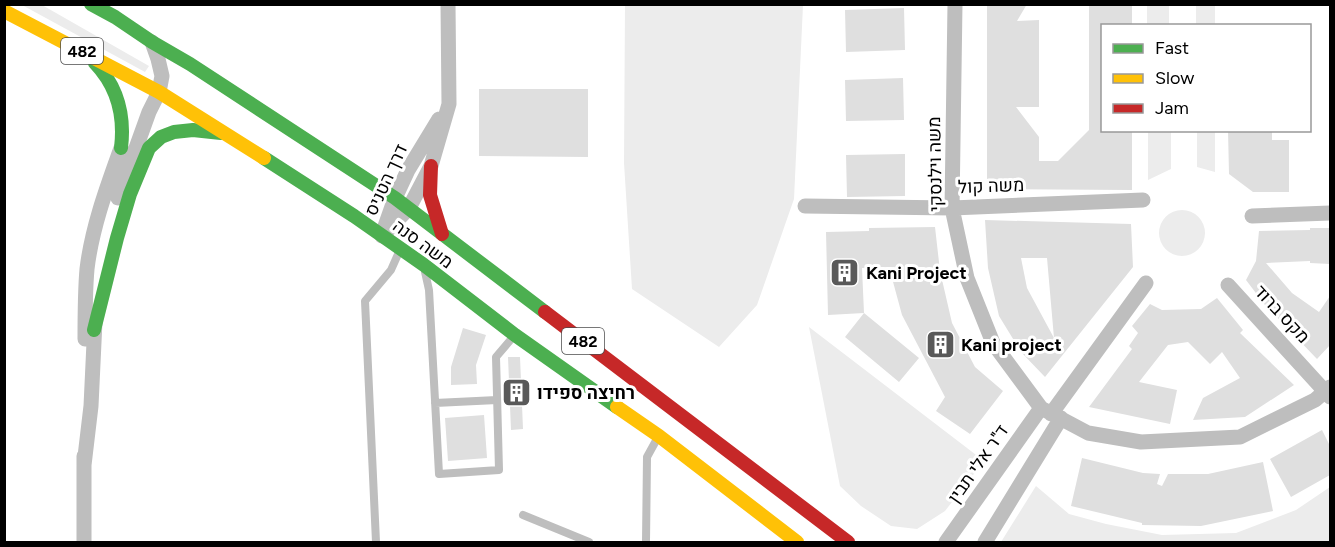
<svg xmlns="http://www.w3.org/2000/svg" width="1335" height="547" font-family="Figtree,Heebo,sans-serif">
<rect width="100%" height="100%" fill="#fff"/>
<path fill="#ececec" d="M22 5H42L149 66 145 72Z
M625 5H803L794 199 757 305 719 347 632 289 624 163Z
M1147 5H1169V25H1147Z
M1196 5H1215V25H1196Z
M1148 131H1171V169L1148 180Z
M1197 131H1215V172L1197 167Z
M1159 233a23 23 0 1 1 46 0a23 23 0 1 1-46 0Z
M809 327 984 461 945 511 917 529 891 526 861 506 840 486Z
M1036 486 1069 514 1106 524 1162 535 1236 533 1296 510 1330 487V542H1001Z"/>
<path fill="#dfdfdf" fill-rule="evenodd" d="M987 4H1027L1017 21 1039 20V107H1016L1039 137V161H1058L1089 130V4H1132V26H1102V130H1132V190L987 189Z
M904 8 905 50 846 52 845 10Z
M903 78 904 120 846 121 845 80Z
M479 89H588V157L479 156Z
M1228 130H1272V140H1289V192H1253L1229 174Z
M905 154V196L847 197 846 155Z
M985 220 1131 224 1133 267 1045 377 1021 352 999 316 988 268ZM1021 258H1047L1054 338 1027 288Z
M935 227 940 271 952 323 975 367 1003 391 970 434 936 411 945 397 902 315 889 267 862 268 864 313 828 315 826 232 869 231V228Z
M1310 228H1330V264L1310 263V261L1266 263 1292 293 1319 312 1330 296V345L1317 359 1268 308V309L1246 280 1256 261 1259 231 1310 230Z
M1217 298 1243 330 1240 333 1294 385 1245 417 1193 420 1203 398 1240 378 1222 352 1210 364 1188 342 1168 345 1139 382 1177 390 1170 424 1089 407 1132 349 1129 346 1138 333 1132 326 1150 304 1162 310 1201 309Z
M864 313 919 358 899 382 845 337Z
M463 328 486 335 476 365 477 384 451 385V367Z
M508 357H520L523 429 511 430Z
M484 415 487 458 448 461 445 418Z
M1322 430 1330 446V475L1291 497 1270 459Z
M1082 458 1143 473 1160 474 1157 484 1162 486 1168 474H1208L1263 462 1273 511 1201 526 1142 525V523L1071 506Z"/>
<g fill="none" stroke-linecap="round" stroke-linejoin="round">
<path stroke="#bebebe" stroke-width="8" d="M425 272 429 290 439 474 499 470 496 357 513 337
M435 403 497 400
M523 515 589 542
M376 542 365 301 391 270 399 252
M646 542 647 457 658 437"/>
<path stroke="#bebebe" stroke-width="15" d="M955 4 952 208 967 278 993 343 1041 408 1088 433 1141 442 1240 437 1315 400 1330 387
M118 198 149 112 159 92 162 76 158 59 152 42
M805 206 952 208 1143 200
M1252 216 1330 213
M383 232 395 198 408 170 439 119
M382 236 409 208 431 166 449 104 448 4
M1228 285 1330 397
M85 339C85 315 85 292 87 269 92 227 107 187 121 148
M1051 414 1146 283
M84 456V542
M84 465 91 406 95 321
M946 542 1041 408
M985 542 1061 418"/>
<path stroke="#4caf50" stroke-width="14" d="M91 4 115 17 152 42 190 64 395 198 545 312
M95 63C118 87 125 115 121 148
M264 158 354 216 424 265 515 335 617 407
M94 330 117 238 130 194 149 148 161 137 174 132 193 130 221 133"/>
<path stroke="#ffc107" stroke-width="14" d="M4 11 159 92 264 158
M617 407 659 436 797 542"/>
<path stroke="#c62828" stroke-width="14" d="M431 166 430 195 442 234
M545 312 848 542"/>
</g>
<defs>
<symbol id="building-square" viewBox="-11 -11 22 22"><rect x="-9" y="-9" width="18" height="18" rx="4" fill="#595959" stroke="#fff"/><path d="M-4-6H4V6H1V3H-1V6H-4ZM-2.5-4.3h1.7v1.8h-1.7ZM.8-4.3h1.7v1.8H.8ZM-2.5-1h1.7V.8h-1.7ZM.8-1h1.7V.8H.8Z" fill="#fff"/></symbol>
</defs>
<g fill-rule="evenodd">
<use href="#building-square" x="828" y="256" width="33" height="33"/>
<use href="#building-square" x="924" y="328" width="33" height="33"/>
<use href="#building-square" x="500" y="376" width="33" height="33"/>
</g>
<g text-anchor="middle" stroke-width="6" stroke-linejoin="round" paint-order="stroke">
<g fill="#fff" stroke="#4c4c4c" stroke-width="1.5">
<rect x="61" y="38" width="42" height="26" rx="4.5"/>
<rect x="562" y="328" width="42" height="26" rx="4.5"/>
</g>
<g font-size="16" font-weight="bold" fill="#000">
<text x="82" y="57">482</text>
<text x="583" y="347">482</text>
</g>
<g font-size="18" fill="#000" stroke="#fff">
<text transform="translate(935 164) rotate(-91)" y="6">משה וילנסקי</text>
<text transform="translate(386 180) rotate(-65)" y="6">דרך הטניס</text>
<text transform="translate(991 186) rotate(-2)" y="6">משה קול</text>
<text transform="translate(423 244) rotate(36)" y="6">משה סנה</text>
<text transform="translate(1282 314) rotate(47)" y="6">מקס ברוד</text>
<text transform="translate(978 464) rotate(-55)" y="6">ד"ר אלי תבין</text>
</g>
<g font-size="18" font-weight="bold" fill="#000" stroke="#fff" text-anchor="start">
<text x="866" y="279">Kani Project</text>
<text x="961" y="351">Kani project</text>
<text x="537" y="399">רחיצה ספידו</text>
</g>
</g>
<rect width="1335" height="547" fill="none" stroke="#000000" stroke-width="12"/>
<rect x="1101" y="24" width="210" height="108" fill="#ffffff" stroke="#999999" stroke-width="1.5"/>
<rect x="1113" y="44" width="30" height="9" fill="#4caf50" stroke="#999999" stroke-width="1.5"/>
<text x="1155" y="54" font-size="18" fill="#000000">Fast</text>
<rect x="1113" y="74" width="30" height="9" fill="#ffc107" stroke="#999999" stroke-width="1.5"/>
<text x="1155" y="84" font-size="18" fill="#000000">Slow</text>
<rect x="1113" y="104" width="30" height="9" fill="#c62828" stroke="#999999" stroke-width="1.5"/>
<text x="1155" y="114" font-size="18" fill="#000000">Jam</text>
</svg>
